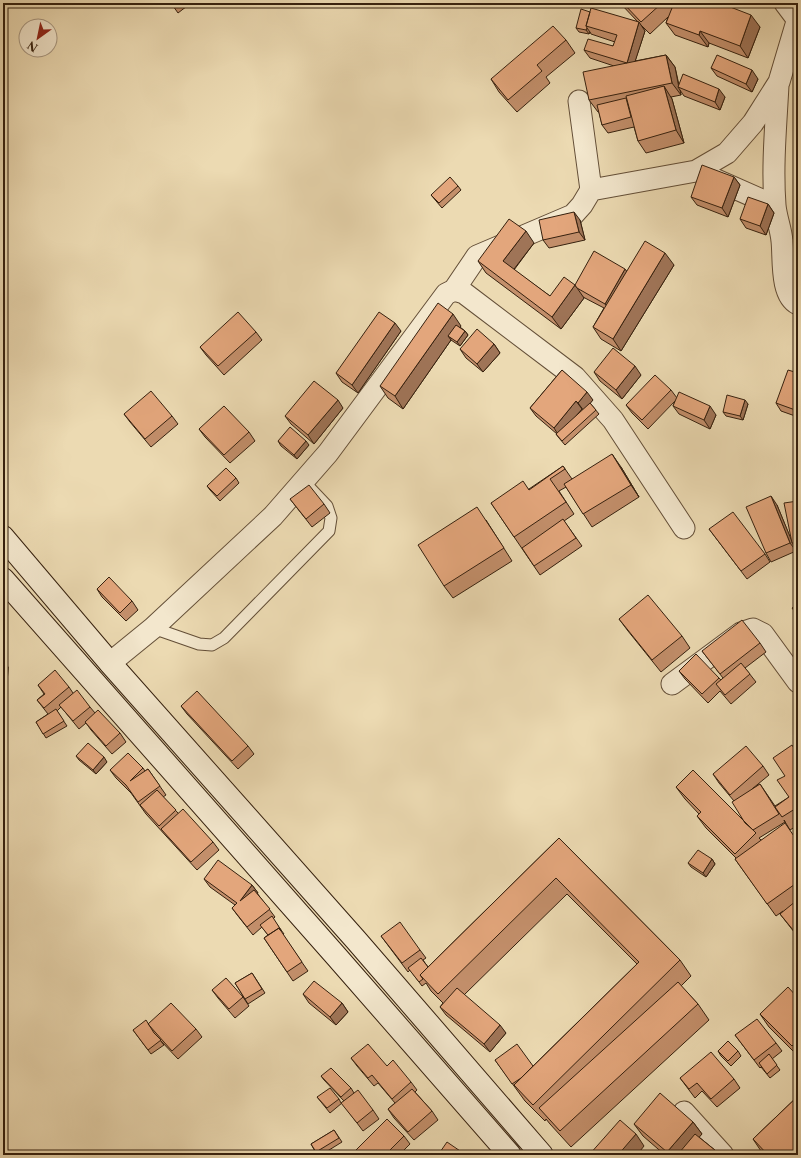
<svg xmlns="http://www.w3.org/2000/svg" width="801" height="1158" font-family="'Libre Caslon Text',serif">
<rect width="100%" height="100%" fill="#ecdab2"/>
<filter id="stains"><feTurbulence type="fractalNoise" baseFrequency=".005" numOctaves="4"/><feColorMatrix values="0 0 0 0 .2 0 0 0 0 .09 0 0 0 0 .02 0 0 0 .5 -.17"/></filter>
<radialGradient id="worn" r=".72"><stop offset=".6" stop-color="#630" stop-opacity="0"/><stop offset="1" stop-color="#630" stop-opacity=".3"/></radialGradient>
<g fill="none" stroke-linecap="round" stroke-linejoin="round">
<defs>
<path id="lane" d="M153 628 199 644 212 645 224 638 329 531 331 518 327 506 309 487"/>
<path id="street" d="M785 3 797 19
M778 85C776 125 772 165 775 205 776 217 781 229 782 241 784 258 780 295 798 304
M579 101 591 190
M712 178 775 206
M454 290 477 256 573 215 582 205 591 190 696 171 727 153 753 123 779 82 798 18
M110 663 153 628 273 516 328 453 446 294 454 290 464 293 575 377 613 420 684 528
M672 684 741 633 753 629 763 634 798 682
M684 1112 723 1155"/>
<path id="secondary" d="M3 537 110 663 356 940 542 1155
M3 579 336 956 510 1155"/>
</defs>
<use href="#lane" stroke="#634e37" stroke-width="13"/>
<use href="#street" stroke="#634e37" stroke-width="23"/>
<use href="#secondary" stroke="#35200e" stroke-width="24"/>
<use href="#lane" stroke="#f3e7cd" stroke-width="11"/>
<use href="#street" stroke="#f3e7cd" stroke-width="21"/>
<use href="#secondary" stroke="#f3e7cd" stroke-width="22"/>
</g>
<path fill="#c38f6b" stroke="#35200e" d="M171 3H191L178 13Z
M620 3H720L760 27 748 58 709 43 708 47 675 35 666 23 668 17 650 34 640 24 645 31 635 61 666 55 675 67 679 85 725 97 720 110 684 96 680 90 681 95 671 97 672 99 684 143 646 153 638 141 634 127 608 133 602 125 599 112H598L589 100 614 66 590 58 584 50 613 46 615 42 591 34 590 32 589 34 579 32 576 28 590 12 638 22Z
M566 40 575 53 546 77 550 83 517 112 499 92 491 79Z
M711 68 758 79 752 92 717 76Z
M734 177 740 185 728 217 697 205 691 197Z
M458 186 461 190 442 208 431 195Z
M768 204 774 213 766 235 746 228 740 219Z
M580 220 585 240 549 248 543 240Z
M534 243 514 270 550 296 575 285 627 271 674 265 621 351 601 339 593 327 604 308 583 297 584 298 561 329 486 273 478 261Z
M461 326 460 327 465 331 468 335 460 346 451 340 403 409 388 398 380 386Z
M401 331 358 393 342 382 336 373Z
M256 332 262 340 224 375 206 355 200 347Z
M494 344 500 353 483 372 466 358 460 349Z
M562 370 593 400 590 403 599 414 565 445 559 438 556 434H557L536 416 530 408Z
M594 372 641 375 622 399 600 381Z
M798 373V417L781 411 776 403Z
M671 390 677 398 716 415 710 429 679 414 673 406 675 401 648 429 632 413 626 405Z
M748 404 743 420 726 416 723 412Z
M343 408 314 444 291 424 285 416Z
M124 414 172 416 178 424 151 447 130 422Z
M199 429 249 432 255 441 230 463 205 437Z
M278 441 309 445 297 459 281 446Z
M563 466 572 479 621 467 639 497 592 527 566 487 559 491 574 514 564 521 582 546 540 575 491 503 529 489Z
M236 478 239 483 220 501 210 490 207 486Z
M290 499 324 504 330 513 312 527Z
M798 501V551L793 543 796 551 771 562 766 553 777 505 792 542Z
M486 520 512 561 453 598 444 586Z
M709 529 765 554 770 562 747 579Z
M97 589 132 601 138 610 126 621 102 597Z
M619 619 682 636 690 648 661 672 628 631Z
M760 643 766 652 745 668 756 682 731 704 720 691 708 703 685 679 679 671 719 678 721 680 723 678 702 651Z
M3 663H5L8 667 7 686H3Z
M38 685 69 687 73 693 90 707 95 713 120 733 126 742 112 754 91 730 86 723 79 729 61 707 57 711 67 726 46 738 36 722 48 714 37 700 44 694Z
M181 706 248 746 254 754 238 769 187 714Z
M798 754V825L790 830 784 820 785 822 759 838 761 840 798 842V901L796 902 798 904V937L780 914 783 911 776 916 735 859 736 858 706 828 697 816 699 814 685 799 676 787 745 823 734 801 719 783 713 774 763 766 769 775 752 789 760 784 775 806 789 797 785 776Z
M76 756 107 762 96 774 79 760Z
M143 768 145 771 148 769 166 795 163 797 178 813 213 842 219 850 197 870 146 814 131 793 116 778 110 770Z
M559 838 680 960 691 976 681 986 698 1004 709 1020 571 1147 550 1124 546 1119 545 1121 525 1101 495 1060 533 1066 637 964 567 894 464 995 506 1033 490 1052 446 1015 440 1007 443 1003 431 991 426 983 422 986 410 970 408 972 381 936 420 950 426 958 423 960 428 967Z
M712 859 715 864 706 877 691 867 688 863Z
M204 879 252 885 258 893H257L275 917 273 919 284 934 283 935 308 971 293 981 264 938 268 935 262 927 253 935 238 916 232 908 235 905 210 887Z
M252 973 265 993 248 1004 235 983Z
M212 990 243 997 249 1006 235 1018 218 998Z
M303 994 342 1003 348 1012 336 1025 309 1003Z
M798 998V1056L769 1027 760 1014Z
M149 1024 196 1029 202 1037 178 1059 160 1040 164 1045 151 1054 133 1030Z
M735 1035 776 1043 782 1051 772 1059 780 1070 770 1078 761 1067 760 1068Z
M718 1051H738L741 1056 731 1066 721 1056Z
M351 1058 387 1066 411 1082 417 1090 415 1092 432 1111 438 1120 414 1140 394 1118 388 1109 395 1103 378 1083 374 1086 357 1066Z
M321 1076 351 1088 354 1093 373 1110 379 1119 363 1131 342 1103 330 1113 317 1097 339 1099 341 1103 344 1101 324 1080Z
M680 1078 734 1079 740 1088 717 1107 702 1091 695 1098Z
M798 1096V1155H765L761 1151 753 1139Z
M693 1122 702 1134 699 1137 721 1155H665L643 1136 634 1124Z
M334 1130 342 1142 321 1155H317L311 1144Z
M404 1136 410 1144 399 1155H351Z"/>
<path fill="#9f7457" stroke="#35200e" d="M751 15 760 27 748 58 740 46Z
M639 22 645 31 632 71 627 63Z
M587 28 590 32 589 34 586 30Z
M700 31 709 43 708 47 699 35Z
M666 55 675 67 679 88 678 87 680 90 681 95 672 83Z
M752 70 758 79 752 92 746 84Z
M664 86 672 99 684 143 676 130Z
M719 89 725 97 720 110 715 102Z
M734 177 740 185 728 217 722 208Z
M768 204 774 213 766 235 760 226Z
M574 212 580 220 585 240 579 232Z
M526 231 534 243 511 273 503 261Z
M665 253 674 265 621 351 613 339Z
M625 269 631 277 611 312 605 304Z
M575 285 584 298 561 329 552 317Z
M453 314 461 326 452 339 448 336 451 340 403 409 395 396Z
M395 323 401 331 358 393 352 385Z
M465 331 468 335 460 346 457 342Z
M494 344 500 353 483 372 477 364Z
M635 366 641 375 622 399 616 390Z
M587 392 593 400 584 411 578 403Z
M338 400 343 408 314 444 308 435Z
M745 400 748 404 743 420 740 416Z
M576 401 582 409 559 436 554 428Z
M710 406 716 415 710 429 704 420Z
M306 441 309 445 297 459 294 455Z
M612 454 621 467 639 497 631 485Z
M771 496 777 505 796 551 790 543Z
M5 663 8 667 7 686 4 681Z
M104 757 107 762 96 774 93 770Z
M3 795 6 799 3 805Z
M712 859 715 864 706 877 703 873Z
M252 885 258 893 246 909 240 901Z
M342 1003 348 1012 336 1025 330 1017Z
M500 1025 506 1033 490 1052 484 1044Z
M693 1122 702 1134 684 1155 679 1153 680 1155H669L667 1152Z
M636 1134 644 1146 637 1155H617Z"/>
<path fill="#e3a67c" stroke="#35200e" d="M623 3H662L641 22Z
M674 3H720L751 15 740 46 700 31 699 35 666 23Z
M591 8 639 22 627 63 584 50 588 39 613 46 617 35 586 26Z
M581 9 590 12 586 26 587 28 586 30 576 28Z
M553 26 566 40 537 65 542 71 508 100 491 79Z
M666 55 672 83 589 100 583 72Z
M717 55 752 70 746 84 711 68Z
M683 74 719 89 715 102 678 87Z
M664 86 676 130 638 141 626 96Z
M626 98 631 117 602 125 597 105Z
M702 165 734 177 722 208 691 197Z
M450 177 458 186 439 203 431 195Z
M748 197 768 204 760 226 740 219Z
M574 212 579 232 543 240 539 220Z
M509 219 526 231 503 261 550 296 564 277 575 285 552 317 478 261Z
M645 241 665 253 613 339 593 327Z
M594 251 625 269 605 304 577 288 575 285Z
M438 303 453 314 395 396 380 386Z
M238 312 256 332 218 366 200 347Z
M379 312 395 323 352 385 336 373Z
M456 325 465 331 457 342 448 336Z
M477 329 494 344 477 364 460 349Z
M613 348 635 366 616 390 594 372Z
M562 370 587 392 578 403 576 401 554 428 530 408Z
M788 370 798 373V411L776 403Z
M655 375 671 390 642 420 626 405Z
M314 381 338 400 308 435 285 416Z
M151 391 172 416 145 439 124 414Z
M679 392 710 406 704 420 673 406Z
M727 395 745 400 740 416 723 412Z
M590 403 596 410 562 441 556 434Z
M224 406 249 432 224 455 199 429Z
M290 427 306 441 294 455 278 441Z
M612 454 631 485 583 514 564 484Z
M563 466 565 469 550 479 566 502 514 537 491 503 523 481 529 490Z
M226 468 236 478 217 496 207 486Z
M309 485 324 504 306 519 290 499Z
M771 496 790 543 766 553 746 507Z
M798 501V542L792 543 784 503Z
M477 507 504 548 444 586 418 545Z
M733 512 765 554 741 571 709 529Z
M563 519 576 538 534 566 522 548Z
M109 577 132 601 120 613 97 589Z
M648 595 682 636 652 660 619 619Z
M798 604V616L792 608Z
M742 620 760 643 720 674 702 651Z
M798 623V628L795 625Z
M696 654 719 678 702 694 679 671Z
M3 663H5L4 681H3Z
M741 663 750 674 725 695 716 684Z
M55 670 69 687 44 708 37 700 45 694 38 685Z
M77 690 90 707 73 721 59 705Z
M197 691 248 746 232 761 181 706Z
M56 709 64 721 43 734 36 722Z
M98 710 120 733 106 746 85 722Z
M88 743 104 757 93 770 76 756Z
M792 745 798 755V807L782 817 775 807 789 797 777 780 785 776 773 758Z
M746 746 763 766 730 795 713 774Z
M128 753 143 768 130 781 148 769 160 786 138 802 126 785 110 770Z
M693 770 756 833 735 854 697 816 701 812 676 787Z
M760 784 779 814 753 830 745 823 732 802Z
M157 790 176 810 159 826 140 805Z
M183 809 213 842 191 862 161 829Z
M785 823 798 842V882L767 904 735 859Z
M559 838 680 960 533 1105 514 1085 639 962 556 878 438 994 420 975Z
M698 850 712 859 703 873 688 863Z
M218 860 252 885 240 901 254 890 270 909 247 927 232 908 237 903 204 879Z
M796 901 798 904V936L780 914Z
M272 916 281 930H280L279 928 268 935 260 925Z
M400 922 420 950 402 963 381 936Z
M279 928 302 962 287 972 264 938Z
M421 958 428 967 420 975 423 979 419 982 408 968Z
M252 973 262 989 245 999 235 983Z
M226 978 243 997 229 1009 212 990Z
M314 981 342 1003 330 1017 303 994Z
M678 982 698 1004 560 1131 539 1108Z
M788 987 798 998V1040L792 1046 760 1014Z
M457 988 500 1025 484 1044 440 1007Z
M171 1003 196 1029 172 1051 148 1024Z
M757 1019 776 1043 754 1060 735 1035Z
M146 1020 154 1033 161 1040 148 1050 133 1030Z
M728 1041 738 1051 728 1061 718 1051Z
M368 1044 387 1066 393 1060 411 1082 392 1099 372 1075 368 1078 351 1058Z
M517 1044 533 1066 521 1078 512 1084 495 1060Z
M711 1052 734 1079 711 1099 697 1083 689 1089 680 1078Z
M769 1054 777 1065 767 1074 759 1063Z
M798 1056V1065L794 1061Z
M331 1068 351 1088 341 1097 321 1076Z
M330 1088 339 1099 327 1108 317 1097Z
M412 1089 432 1111 408 1132 388 1109Z
M358 1090 373 1110 357 1123 341 1103Z
M660 1093 693 1122 667 1152 634 1124Z
M798 1096V1154L797 1155H768L753 1139Z
M387 1119 404 1136 385 1155H351Z
M620 1120 636 1134 618 1155H589Z
M334 1130 339 1138 316 1152 311 1144Z
M695 1134 721 1155H681L679 1153Z
M447 1142 466 1155H438Z
M639 1150 643 1155H634Z
M344 1152 346 1155H341Z"/>
<rect width="801" height="1158" fill="none" stroke="#ecdab2" stroke-width="16"/>
<rect x="4" y="4" width="793" height="1150" fill="none" stroke="#35200e" stroke-width="2"/>
<rect x="8" y="8" width="785" height="1142" fill="none" stroke="#35200e"/>
<g transform="translate(38 38) rotate(213)"><circle r="19" fill="#f3e7cd" stroke="#a79781"/>
<path d="M0-3L7 15L0 10L-7 15Z" fill="#8f2418"/>
<text y="-6" font-size="11" font-weight="bold" text-anchor="middle" fill="#35200e">N</text>
</g>
<rect width="100%" height="100%" filter="url(#stains)"/>
<rect width="100%" height="100%" fill="url(#worn)"/>
</svg>
